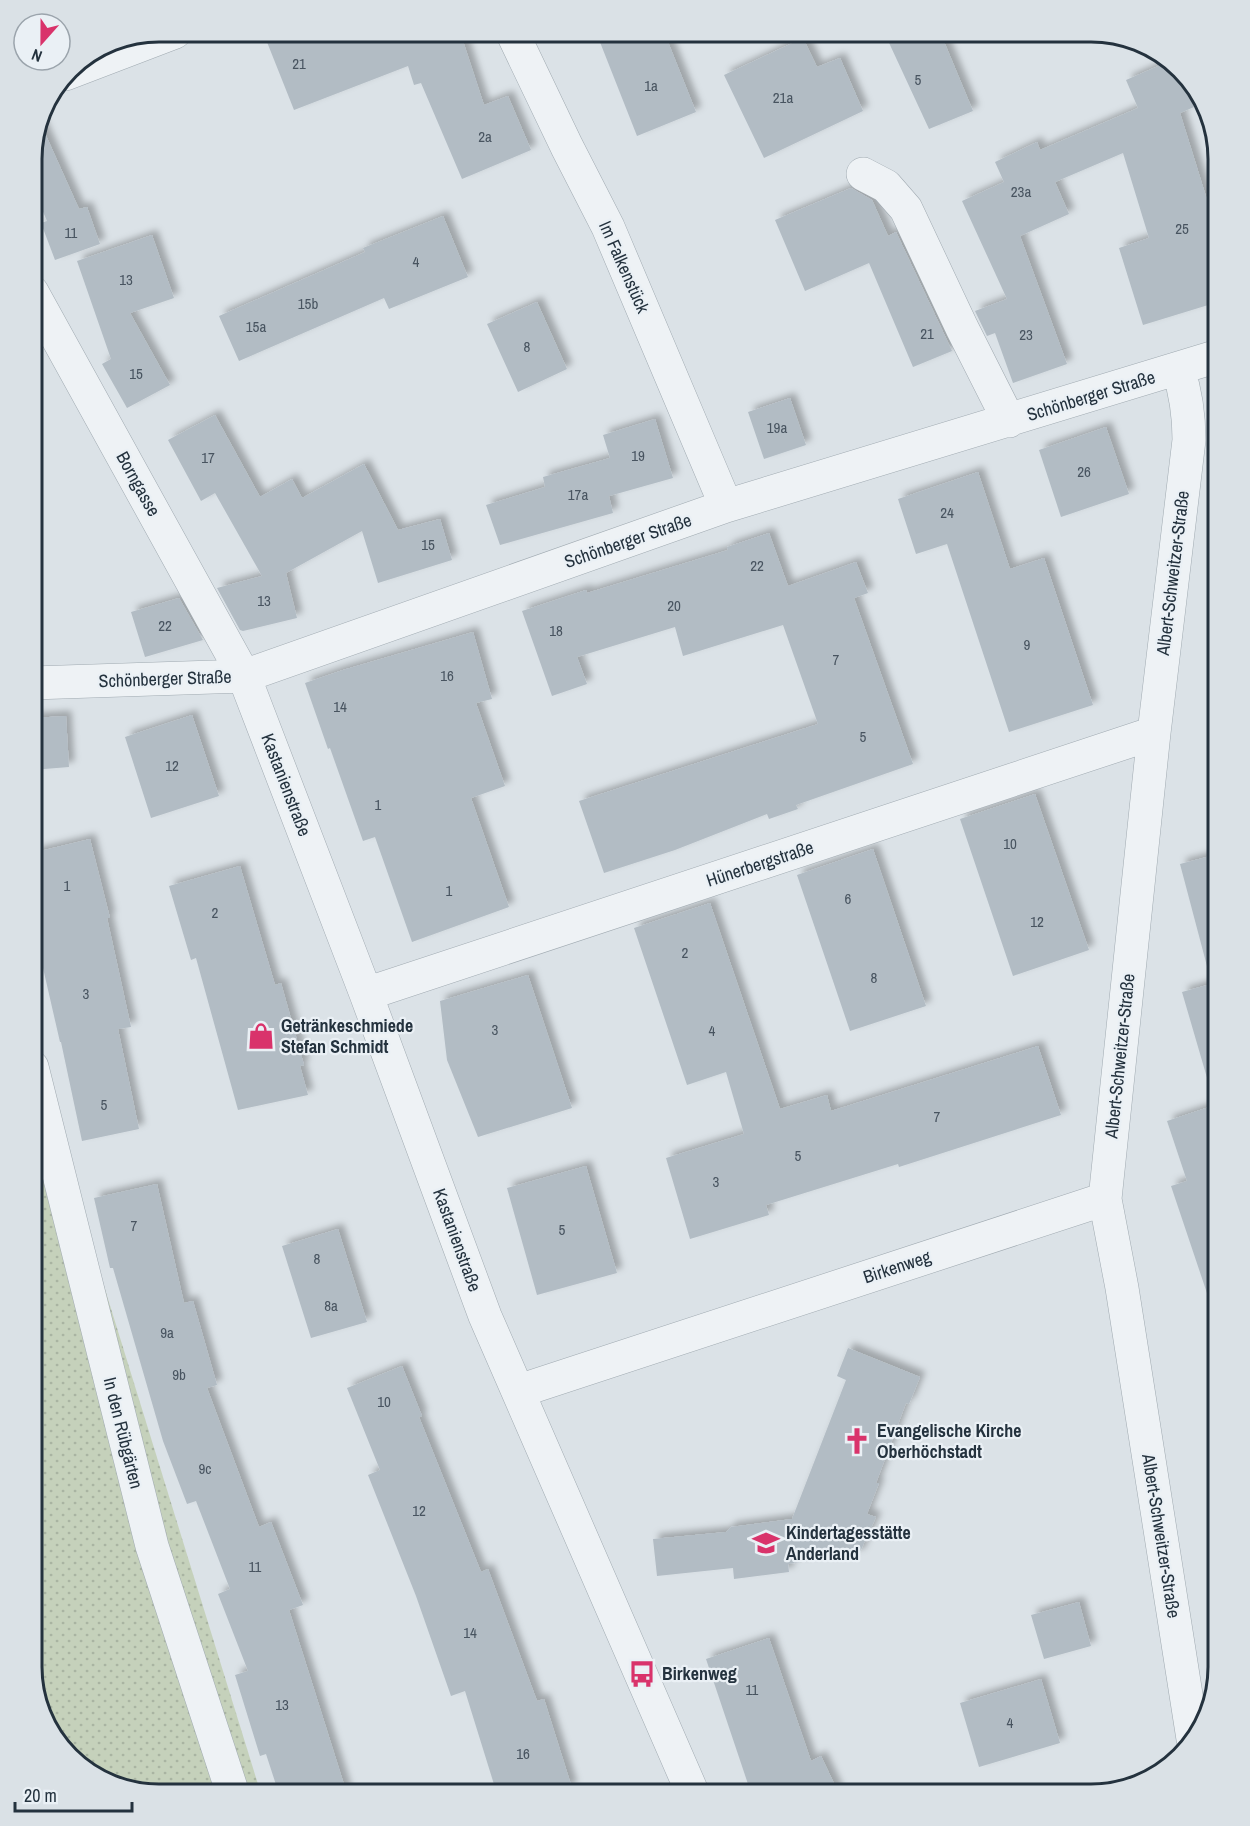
<svg xmlns="http://www.w3.org/2000/svg" width="1250" height="1826" font-family="'Archivo Narrow',sans-serif">
<defs>
<pattern id="grass-dots" width="8" height="8" patternUnits="userSpaceOnUse" patternTransform="scale(1.5)"><rect width="8" height="8" fill="#c5d1bb"/><path d="M2 2h.1M6 6h.1" fill="none" stroke="#a9b4a2" stroke-width="1.8" stroke-linecap="round"/></pattern>
<filter id="shadow"><feDropShadow dx="5.5" dy="-5.5" stdDeviation="3" flood-color="#0004"/></filter>
</defs>
<rect width="100%" height="100%" fill="#dbe2e7"/>
<path fill="url(#grass-dots)" d="M32 1053 261 1794H151L95 1777 48 1731 32 1667Z"/>
<path fill="#b2bcc4" filter="url(#shadow)" d="M263 32H460L484 105 508 96 531 150 462 179 421 83 414 85 408 66 294 110Z
M596 32H664L696 112 637 136Z
M884 32H940L973 111 929 129Z
M803 38 817 67 840 58 863 111 764 158 724 75Z
M1170 61 1194 88 1201 104 1180 113 1213 219 1218 218V302L1143 325 1119 248 1149 238 1123 153 1055 182 1069 214 1020 236 1067 364 1013 383 995 333 987 336 975 311 1007 299 962 201 1004 182 995 162 1037 142 1040 150 1138 108 1126 80Z
M39 120 79 209 87 207 100 244 55 260 41 223 47 221 32 186V151Z
M851 188 872 200 888 236 896 232 952 351 913 367 869 263 805 291 775 220Z
M443 216 468 277 389 309 384 298 239 361 219 316 365 252 363 248Z
M152 235 174 298 130 313 170 385 127 408 102 364 111 359 77 261Z
M537 302 567 369 518 392 487 324Z
M790 398 806 445 764 459 748 412Z
M215 415 260 497 292 479 302 498 364 464 398 530 440 519 452 560 378 583 362 531 286 573 297 618 243 631 240 630 217 588 262 576 215 493 201 501 168 440Z
M655 419 673 478 609 496 613 513 500 545 486 505 545 487 543 477 610 458 603 435Z
M1106 427 1129 494 1061 517 1039 450Z
M978 472 1010 569 1044 558 1093 705 1009 732 947 544 916 554 898 499Z
M769 533 788 586 856 562 868 593 854 598 913 764 796 805 798 809 769 819 767 814 675 850 604 873 579 801 818 724 783 625 683 656 675 627 577 657 587 684 552 696 522 611 586 590 587 593 728 550 727 547Z
M179 598 203 640 145 657 131 612Z
M473 632 492 699 476 703 505 786 471 798 509 907 412 942 375 837 363 841 330 748 328 749 305 683 343 670Z
M192 715 219 796 151 818 125 737Z
M66 716 69 767 32 770V718Z
M1035 794 1089 950 1013 976 960 819Z
M90 839 110 918H107L131 1027 118 1029 139 1129 82 1141 61 1042H60L32 920V853Z
M873 849 926 1006 850 1031 797 875Z
M1218 854V968L1208 970 1180 864Z
M240 866 275 985 281 983 304 1065 300 1066 308 1095 238 1110 196 958 191 960 169 886Z
M710 903 780 1109 827 1095 831 1111 1038 1046 1061 1115 899 1167 898 1164 766 1205 769 1215 690 1239 666 1158 744 1134 726 1072 687 1085 634 928Z
M528 975 572 1108 478 1137 447 1060 440 1001Z
M1218 982V1087L1210 1088 1182 992Z
M1218 1104V1310L1213 1311 1171 1186 1187 1181 1167 1121Z
M586 1166 617 1273 537 1295 507 1188Z
M157 1184 184 1303 193 1301 217 1385 207 1388 259 1527 271 1522 303 1605 289 1610 347 1794H279L266 1754 260 1756 235 1675 248 1671 218 1594 230 1589 196 1501 187 1504 163 1441 113 1268H110L94 1198Z
M338 1229 367 1322 311 1338 282 1246Z
M848 1348 920 1377 909 1404 906 1403 876 1483H879L867 1514 876 1517 859 1554 788 1564 789 1572 734 1579 733 1568 657 1576 653 1539 726 1532 731 1527 792 1519 846 1380 837 1376Z
M402 1366 422 1416 419 1417 481 1572 488 1569 537 1701 544 1699 572 1788 552 1794H497L465 1691 451 1696 416 1596 368 1475 380 1470 347 1388Z
M1079 1602 1091 1646 1044 1659 1031 1615Z
M769 1638 811 1761 821 1756 839 1794H741L750 1790 706 1659Z
M1041 1679 1060 1743 979 1767 960 1703Z"/>
<g fill="none" stroke-linecap="round" stroke-linejoin="round">
<defs>
<path id="minor" d="M512 32 567 147 608 227 726 506
M65 74 175 32
M863 174 886 186 906 209 962 328 1009 421
M32 292 244 676 366 994 485 1316 693 1794
M1178 369C1186 393 1189 414 1189 440L1154 733 1105 1199 1122 1288 1193 1739
M32 683 244 676 726 506 1218 356
M366 994 1154 733
M32 1067 152 1546 233 1794
M519 1391 1105 1199"/>
</defs>
<use href="#minor" stroke="#a0aab1" stroke-width="34"/>
<use href="#minor" stroke="#eef2f5" stroke-width="33"/>
</g>
<defs>
<symbol id="shop-bare" viewBox="-9 -9 18 18"><path d="M-5-2.5h2.3a2.7 3.5 0 0 1 5.4 0H5L5.5 6h-11ZM-1.5-2.5h3a1.5 2.3 0 0 0-3 0Z" fill="#d9336b" stroke="#eaf0f5" stroke-width="2.5" paint-order="stroke"/></symbol>
<symbol id="church-bare" viewBox="-9 -9 18 18"><path d="M-1.2-6h2.4v3.5h3.3v2.4h-3.3V6h-2.4V-.1h-3.3v-2.4h3.3Z" fill="#d9336b" stroke="#eaf0f5" stroke-width="2.5" paint-order="stroke"/></symbol>
<symbol id="school-bare" viewBox="-9 -9 18 18"><path d="M0-5L7-2L0 1L-7-2ZM-4 1L0 2.5L4 1V4Q0 6-4 4Z" fill="#d9336b" stroke="#eaf0f5" stroke-width="2.5" paint-order="stroke"/></symbol>
<symbol id="bus-bare" viewBox="-9 -9 18 18"><path d="M-5-6H5V4H4V6H2V4H-2V6H-4V4H-5ZM-3.5-4V0h7V-4ZM-3.5 1.2v1.5H-2V1.2ZM2 1.2v1.5H3.5V1.2Z" fill="#d9336b" stroke="#eaf0f5" stroke-width="2.5" paint-order="stroke"/></symbol>
</defs>
<g fill-rule="evenodd">
<use href="#shop-bare" x="242" y="1017" width="38" height="38"/>
<use href="#church-bare" x="838" y="1422" width="38" height="38"/>
<use href="#school-bare" x="747" y="1524" width="38" height="38"/>
<use href="#bus-bare" x="623" y="1655" width="38" height="38"/>
</g>
<g text-anchor="middle" stroke-width="4.5" stroke-linejoin="round" paint-order="stroke">
<g font-size="15" fill="#485460">
<text x="299" y="69">21</text>
<text x="918" y="85">5</text>
<text x="651" y="91">1a</text>
<text x="783" y="103">21a</text>
<text x="485" y="142">2a</text>
<text x="1021" y="197">23a</text>
<text x="1182" y="234">25</text>
<text x="71" y="238">11</text>
<text x="416" y="267">4</text>
<text x="126" y="285">13</text>
<text x="308" y="309">15b</text>
<text x="256" y="332">15a</text>
<text x="927" y="339">21</text>
<text x="1026" y="340">23</text>
<text x="527" y="352">8</text>
<text x="136" y="379">15</text>
<text x="777" y="433">19a</text>
<text x="638" y="461">19</text>
<text x="208" y="463">17</text>
<text x="1084" y="477">26</text>
<text x="578" y="500">17a</text>
<text x="947" y="518">24</text>
<text x="428" y="550">15</text>
<text x="757" y="571">22</text>
<text x="264" y="606">13</text>
<text x="674" y="611">20</text>
<text x="165" y="631">22</text>
<text x="556" y="636">18</text>
<text x="1027" y="650">9</text>
<text x="836" y="665">7</text>
<text x="447" y="681">16</text>
<text x="340" y="712">14</text>
<text x="863" y="742">5</text>
<text x="172" y="771">12</text>
<text x="378" y="810">1</text>
<text x="1010" y="849">10</text>
<text x="67" y="891">1</text>
<text x="449" y="896">1</text>
<text x="848" y="904">6</text>
<text x="215" y="918">2</text>
<text x="1037" y="927">12</text>
<text x="685" y="958">2</text>
<text x="874" y="983">8</text>
<text x="86" y="999">3</text>
<text x="495" y="1035">3</text>
<text x="712" y="1036">4</text>
<text x="104" y="1110">5</text>
<text x="937" y="1122">7</text>
<text x="798" y="1161">5</text>
<text x="716" y="1187">3</text>
<text x="134" y="1231">7</text>
<text x="562" y="1235">5</text>
<text x="317" y="1264">8</text>
<text x="331" y="1311">8a</text>
<text x="167" y="1338">9a</text>
<text x="179" y="1380">9b</text>
<text x="384" y="1407">10</text>
<text x="205" y="1474">9c</text>
<text x="419" y="1516">12</text>
<text x="255" y="1572">11</text>
<text x="470" y="1638">14</text>
<text x="752" y="1695">11</text>
<text x="282" y="1710">13</text>
<text x="1010" y="1728">4</text>
<text x="523" y="1759">16</text>
</g>
<g font-size="18" fill="#24323e" stroke="#eaf0f5">
<text transform="translate(624 267) rotate(66)" y="6">Im Falkenstück</text>
<text transform="translate(1091 396) rotate(-17)" y="6">Schönberger Straße</text>
<text transform="translate(138 484) rotate(61)" y="6">Borngasse</text>
<text transform="translate(628 541) rotate(-19)" y="6">Schönberger Straße</text>
<text transform="translate(1173 573) rotate(-83)" y="6">Albert-Schweitzer-Straße</text>
<text transform="translate(165 679) rotate(-2)" y="6">Schönberger Straße</text>
<text transform="translate(286 785) rotate(69)" y="6">Kastanienstraße</text>
<text transform="translate(760 864) rotate(-18)" y="6">Hünerbergstraße</text>
<text transform="translate(1120 1056) rotate(-84)" y="6">Albert-Schweitzer-Straße</text>
<text transform="translate(457 1240) rotate(70)" y="6">Kastanienstraße</text>
<text transform="translate(897 1267) rotate(-18)" y="6">Birkenweg</text>
<text transform="translate(123 1433) rotate(76)" y="6">In den Rübgärten</text>
<text transform="translate(1161 1536) rotate(81)" y="6">Albert-Schweitzer-Straße</text>
</g>
<g font-size="18" font-weight="bold" fill="#24323e" stroke="#eaf0f5" text-anchor="start">
<text x="281" y="1032">Getränkeschmiede<tspan x="281" dy="21">Stefan Schmidt</tspan></text>
<text x="877" y="1437">Evangelische Kirche<tspan x="877" dy="21">Oberhöchstadt</tspan></text>
<text x="786" y="1539">Kindertagesstätte<tspan x="786" dy="21">Anderland</tspan></text>
<text x="662" y="1680">Birkenweg</text>
</g>
</g>
<path d="M0 0H1250V1826H0ZM159 42H1091A117 117 0 0 1 1208 159V1667A117 117 0 0 1 1091 1784H159A117 117 0 0 1 42 1667V159A117 117 0 0 1 159 42Z" fill="#dae1e6" fill-rule="evenodd"/>
<path fill="none" stroke="#24323e" stroke-width="3" d="M159 42H1091A117 117 0 0 1 1208 159V1667A117 117 0 0 1 1091 1784H159A117 117 0 0 1 42 1667V159A117 117 0 0 1 159 42Z"/>
<g transform="translate(42 42) rotate(201)"><circle r="28" fill="#eaf0f5" stroke="#9ba4ac" stroke-width="1.5"/>
<path d="M0-4.5L10 22L0 15L-10 22Z" fill="#d9336b"/>
<text y="-9" font-size="16" font-weight="bold" text-anchor="middle" fill="#24323e">N</text>
</g>
<path d="M15 1802v9h117v-9" fill="none" stroke="#24323e" stroke-width="3"/>
<text x="24" y="1802" font-size="18" fill="#24323e" stroke="#eaf0f5" stroke-width="4.5" paint-order="stroke">20 m</text>
</svg>
